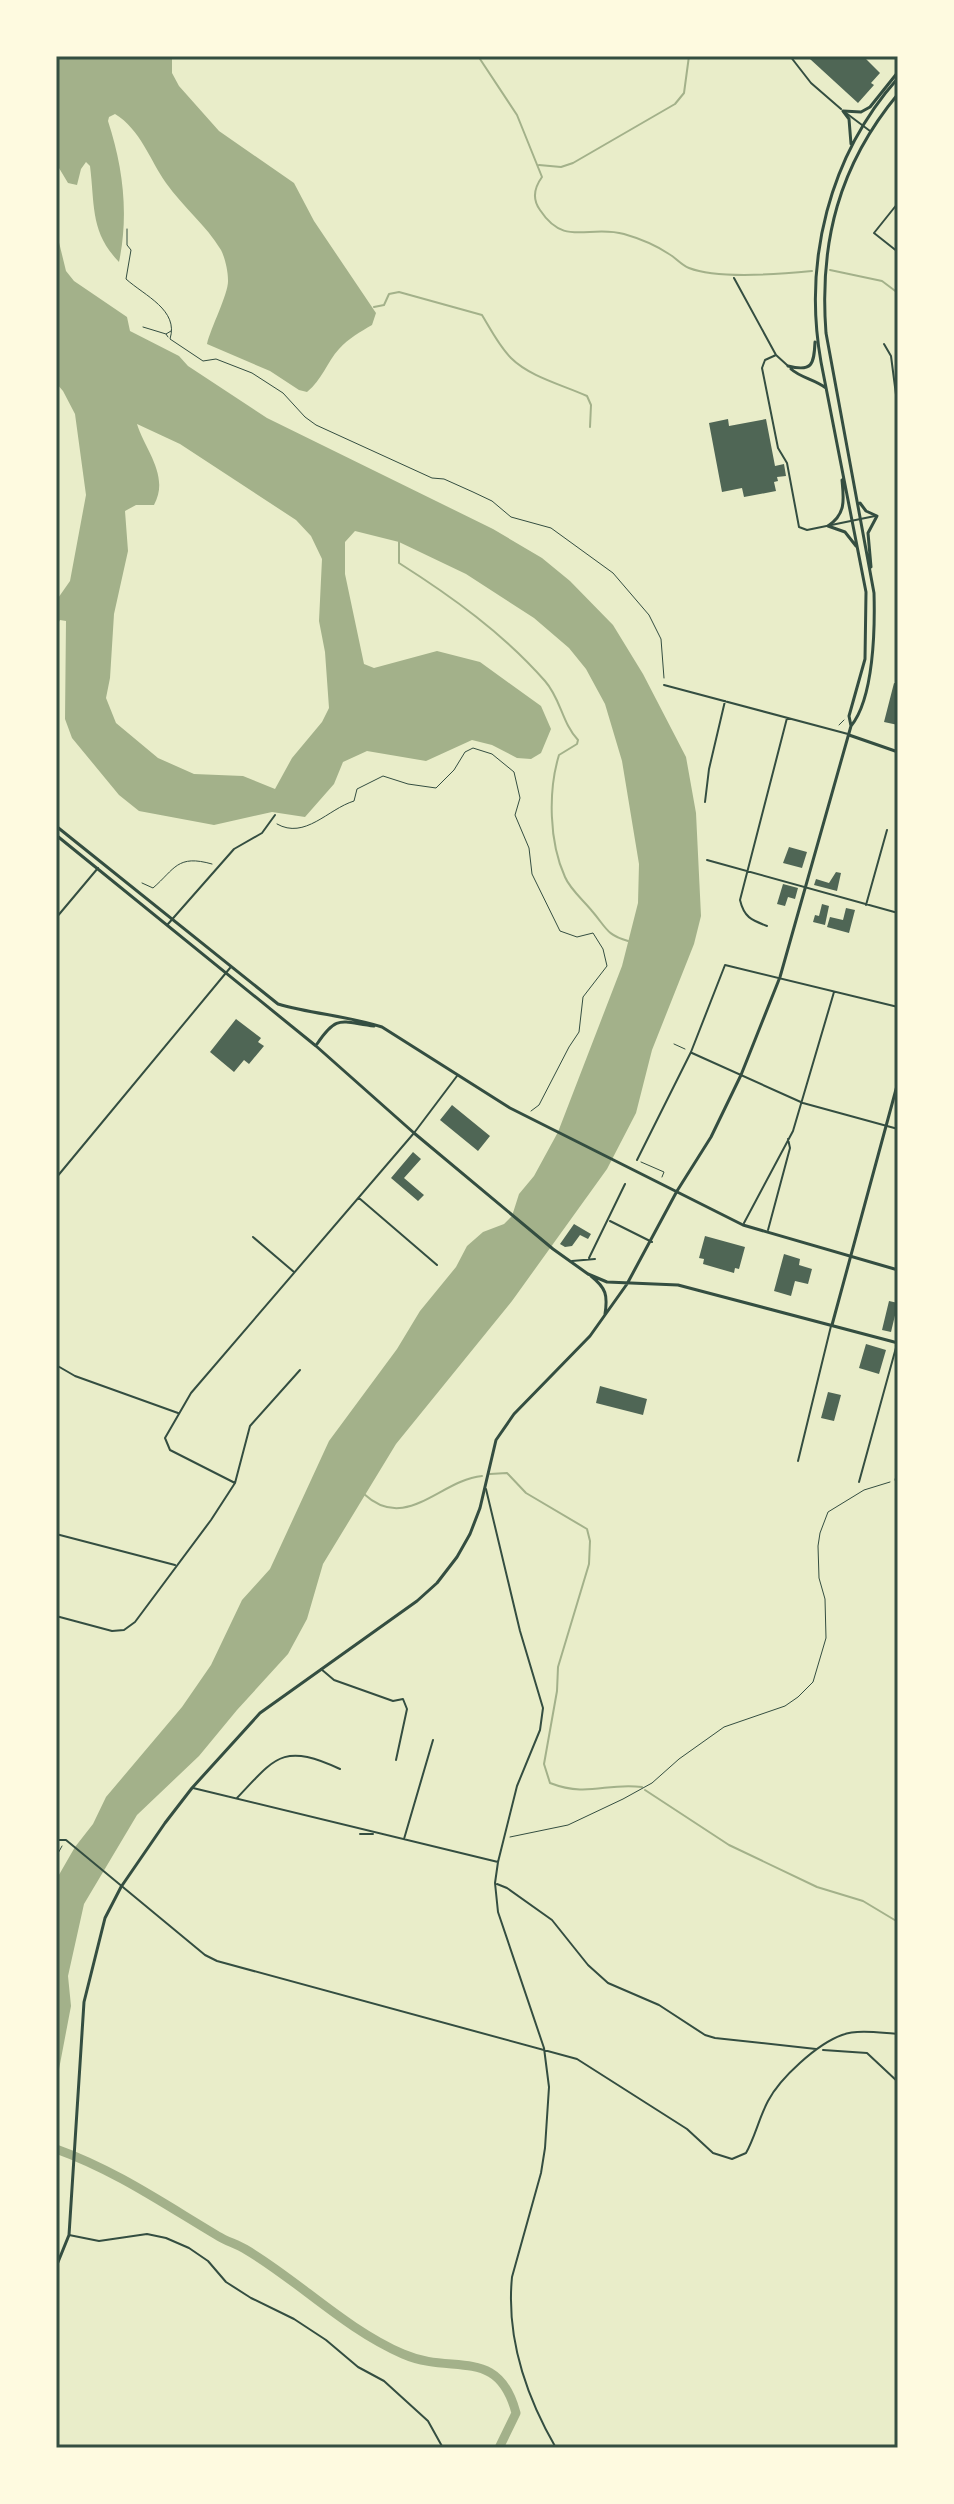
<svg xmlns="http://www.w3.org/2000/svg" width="954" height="2504" font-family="Cabin,sans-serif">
<rect width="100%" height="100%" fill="#e9edc9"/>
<path fill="#a3b18a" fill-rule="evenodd" d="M56 56H172V73L179 86 219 131 294 183 314 221 376 313 372 325C360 332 349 338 339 349 327 362 322 380 307 392L299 390 270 371 207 344C211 327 229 293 228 280 228 271 225 258 221 250 206 225 183 207 166 183 150 160 140 129 115 114L109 117 108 121C123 167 129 214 119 262 90 232 95 205 90 166L86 162 81 169 77 185 68 183 56 163Z
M56 230 66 271 74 281 127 317 130 331 179 356 188 366 267 418 493 529 542 558 570 581 613 625 643 674 686 757 696 813 701 916 694 944 652 1050 636 1113 607 1169 512 1301 396 1444 323 1564 307 1619 288 1654 237 1710 199 1756 137 1815 84 1904 68 1976 71 2006 56 2085V1880L75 1847 93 1824 106 1797 182 1707 211 1665 242 1600 270 1569 329 1441 397 1349 420 1311 456 1267 467 1246 483 1232 504 1224 512 1216 519 1194 534 1176 558 1132 622 966 638 903 639 864 622 761 605 704 586 669 569 648 534 618 466 574 399 542 355 531 345 542V574L364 664 374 668 437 651 480 662 541 706 551 729 541 753 531 759 517 758 492 745 472 740 426 761 367 751 343 762 334 784 305 817 272 812 214 825 139 811 119 795 72 738 65 719 66 621 60 620 56 627V601L70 581 86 495 75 414 63 391 56 383ZM137 424 180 444 296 520 311 536 322 559 319 621 325 652 329 708 322 722 292 758 275 789 243 776 194 774 158 758 116 723 106 698 110 678 114 614 128 551 125 511 136 505H154C170 476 145 450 137 424Z"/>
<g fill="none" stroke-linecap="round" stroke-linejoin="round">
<path stroke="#a3b18a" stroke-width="2" d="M478 56 517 115 542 177C534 188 532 199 540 210 565 248 588 224 624 234 638 238 657 246 669 254 676 258 681 265 689 268 717 279 782 274 812 271
M539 165 561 167 573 163 675 104 684 93 689 56
M830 270 882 281 898 293
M374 307 384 305 389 294 399 292 482 315C491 330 499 346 511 358 530 377 563 385 587 396L591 405 590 427
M399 542V563C451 596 504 634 545 681 561 699 562 723 578 740L577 744 559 755C548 791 549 842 565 877 570 889 583 900 592 911 606 927 606 935 628 941
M490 1474 507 1473 526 1493 587 1529 590 1541 589 1564 558 1667 557 1691 544 1764 550 1783C589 1798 606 1782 642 1787
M364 1494C406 1533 440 1480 482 1476
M645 1790 729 1845 817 1887 863 1901 898 1922"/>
<path stroke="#a3b18a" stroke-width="9" d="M56 2149C115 2170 164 2204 218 2236 226 2241 236 2244 245 2249 298 2280 345 2329 403 2354 453 2376 498 2345 516 2413L499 2448"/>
</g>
<path fill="#4f6655" d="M812 56H863L880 73 871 83 874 85 858 103 810 59Z
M728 419 729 426 766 419 775 466 784 464 786 476 777 477 778 481 774 482 776 491 744 497 742 488 722 492 709 423Z
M894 683 898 684V725L884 722Z
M789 847 807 852 802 868 783 863Z
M836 872 841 873 837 891 814 885 816 879 829 883Z
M783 884 798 888 795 899 788 897 785 906 777 904Z
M822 904 829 906 825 925 813 922 815 915 819 916Z
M846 908 855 910 849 933 827 927 830 917 843 920Z
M236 1019 261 1038 258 1042 264 1046 249 1064 244 1060 234 1072 210 1052Z
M452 1105 490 1136 478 1151 440 1120Z
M413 1152 421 1159 404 1178 424 1195 418 1201 391 1178Z
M574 1224 591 1234 588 1239 580 1235 572 1246 565 1247 560 1244Z
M705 1236 745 1247 739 1269 735 1268 734 1273 703 1264 704 1259 699 1258Z
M784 1254 800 1259 799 1265 812 1269 808 1284 795 1281 791 1296 774 1291Z
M889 1301 898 1303 891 1332 882 1330Z
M866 1344 886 1350 879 1374 859 1368Z
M600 1386 647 1399 643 1415 596 1403Z
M828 1392 841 1395 834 1421 821 1418Z"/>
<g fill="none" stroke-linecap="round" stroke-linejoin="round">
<path stroke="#344e41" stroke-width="1" d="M127 229V245L131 250 126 279C145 296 179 310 170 339L203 361 216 359 252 373 283 393 305 417 316 425 432 478 444 479 473 492 492 501 511 517 551 528 613 573 649 615 661 639 664 678
M143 327 166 334
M168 337 166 334 171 331
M839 725 844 720
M277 824C305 840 328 809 354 801L357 789 383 776 408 784 436 788 454 770 465 752 473 748 492 754 514 772 520 798 515 815 529 848 532 874 560 931 577 937 593 933 603 949 607 966 583 997 579 1032 569 1047 539 1105 531 1111
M142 883 153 888C175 869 177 854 212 864
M674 1044 685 1049
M641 1162 664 1172 662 1177
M510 1837 568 1825 623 1799 652 1783 679 1759 724 1727 785 1706 798 1697 813 1682 826 1638 825 1599 819 1578 818 1546 820 1533 828 1512 864 1490 890 1482
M56 1857 62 1846"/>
<path stroke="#344e41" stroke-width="1" d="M895 1480 898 1466"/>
<path stroke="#344e41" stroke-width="2" d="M790 56 811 83 841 109
M846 113 870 131
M898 203 874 233 898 252
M734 278 776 355 787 365
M884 344 891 356 898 410
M776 355 765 360 762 368 778 448 787 463 799 527 807 530 875 516
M664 685 848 734
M705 802 709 769 725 701
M707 860 898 913
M866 905 887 830
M56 918 98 868
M168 924 234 849 262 833 275 815
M767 926C751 920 744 917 740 900L787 718
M692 1053 803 1103 898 1129
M637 1160 691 1052 725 965 898 1007
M56 1178 230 968
M359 1198 437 1265
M610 1221 652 1242
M744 1223 793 1131 834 992
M768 1230 790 1148 788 1139
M253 1237 294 1272
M589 1258 625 1184
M572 1261 595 1259
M56 1365 75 1376 178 1413
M798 1461 831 1326
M859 1482 897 1344
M235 1483 170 1450 165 1438 191 1393 414 1133 457 1076
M486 1489 520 1631 543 1708 540 1730 517 1786 498 1862 495 1883 498 1912 544 2048 549 2087 545 2148 541 2173 512 2277C506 2338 526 2396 556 2448
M56 1534 175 1565
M56 1616 112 1631 124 1630 135 1622 211 1520 235 1483 250 1426 300 1370
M321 1669 334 1680 393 1701 403 1699 407 1709 396 1760
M193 1788 498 1862
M237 1798C275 1758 282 1742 340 1769
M360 1834H373
M404 1839 433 1740
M56 1840H66L205 1955 217 1961 577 2059 687 2129 713 2153 732 2159 746 2153C755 2137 759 2118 768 2101 780 2078 817 2044 842 2035 858 2029 881 2033 898 2034
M497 1884 507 1888 552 1920 588 1965 608 1983 659 2005 705 2035 715 2038 816 2049
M823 2050 867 2053 898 2082
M69 2235 99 2241 147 2234 166 2238 189 2248 208 2261 226 2282 251 2298 294 2319 326 2340 358 2367 384 2381 428 2421 443 2448"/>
<path stroke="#344e41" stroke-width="3" d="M849 735 898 752
M832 1325 898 1082"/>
<path stroke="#344e41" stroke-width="3" d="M843 111 861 112 870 107 898 72
M843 111 849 119 851 144
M788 366C812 372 814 365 815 342
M791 369C801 378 814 379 826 388
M860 503 866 511 877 516 868 533 871 567
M828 526C846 514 844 500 842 480
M828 526 845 532 856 546
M851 726 849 716 865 659 866 592 821 362C803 261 829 156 898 78
M56 826 278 1004C312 1014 348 1016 382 1027L510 1108 743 1225 898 1270
M56 835 316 1046 414 1133 553 1249 588 1274 607 1282 678 1285 898 1343
M317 1044C337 1014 341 1022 374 1026
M591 1276C606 1288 608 1295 605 1314
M56 2267 69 2235 84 2002 105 1918 121 1887 165 1823 192 1788 260 1713 417 1601 437 1583 457 1557 470 1534 480 1508 496 1440 514 1414 590 1336 627 1284 677 1191 711 1137 741 1075 780 977 851 726C874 698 875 628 874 593L826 333C819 242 839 165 898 94"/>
</g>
<rect width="954" height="2504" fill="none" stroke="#fefae0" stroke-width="116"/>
<rect x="58" y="58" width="838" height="2388" fill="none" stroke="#344e41" stroke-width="3"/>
</svg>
